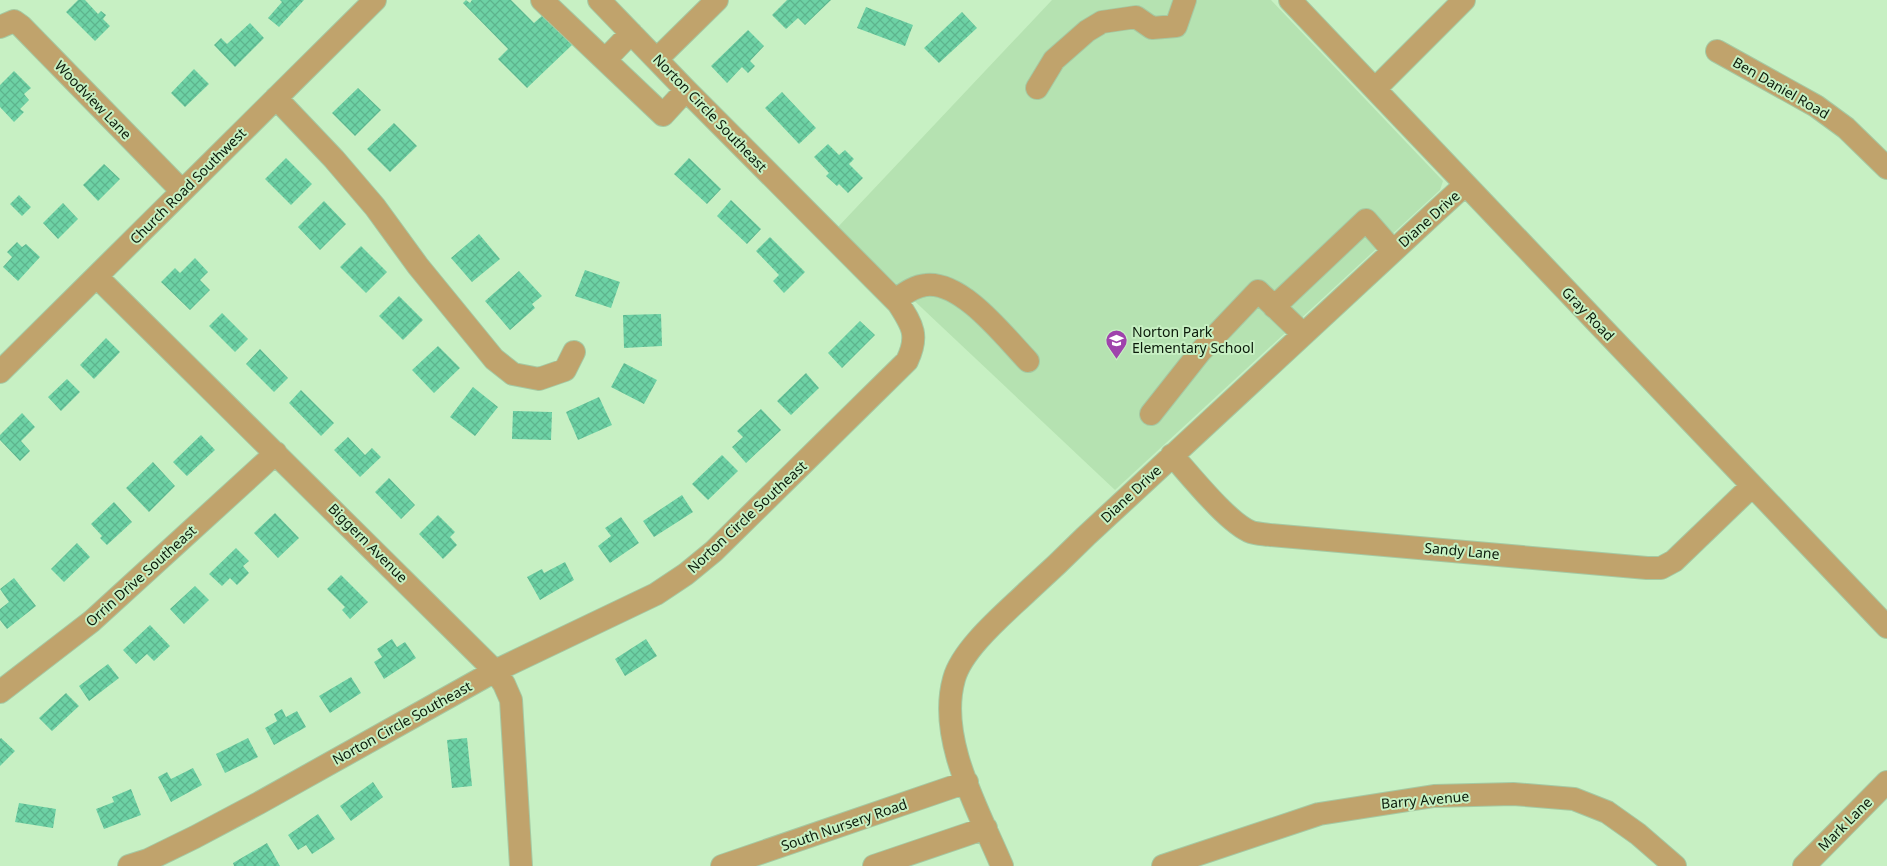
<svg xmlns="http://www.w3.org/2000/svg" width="1887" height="866" font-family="'Noto Sans',sans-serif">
<defs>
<pattern id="building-cross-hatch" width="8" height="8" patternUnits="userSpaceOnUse" patternTransform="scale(1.25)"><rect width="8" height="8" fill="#6dd2a5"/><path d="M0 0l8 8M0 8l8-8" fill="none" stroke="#5db48d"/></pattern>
</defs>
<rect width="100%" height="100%" fill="#c7f0c3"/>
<path fill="#b5e2b1" d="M1052 0H1271L1443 181 1440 190 1115 490 837 228Z"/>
<path fill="url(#building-cross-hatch)" d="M78 0H85L98 14 101 11 106 15 103 19 110 26 95 41 66 12Z
M280 0H304L279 27 268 18 282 2Z
M466 0 470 3 472 0H511L534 23 543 15 572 45 527 88 498 59 508 49 463 3Z
M787 0H831L805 25 798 18 786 29 772 15Z
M866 7 913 25 905 46 857 28Z
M962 12 977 28 939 63 924 48Z
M250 23 264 38 235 67 214 45 221 38 227 44Z
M748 30 764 46 750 61 755 66 748 73 742 67 727 83 711 66Z
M194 69 209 84 185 107 171 93Z
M14 71 31 88 24 94 29 100 20 109 24 112 14 122 0 107V85Z
M358 88 381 110 355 136 332 113Z
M782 92 816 128 799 144 765 108Z
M394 123 417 146 390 172 367 149Z
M828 144 839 155 845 150 854 159 849 164 863 178 848 193 839 184 837 186 826 176 829 173 814 157Z
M286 158 312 184 291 205 265 179Z
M689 158 721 189 707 204 674 174Z
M104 164 120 179 98 201 83 185Z
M19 195 31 207 22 216 10 204Z
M731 200 761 229 747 244 717 216Z
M324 201 346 224 320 250 298 227Z
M63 203 78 219 58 239 43 223Z
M479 234 500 259 472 282 451 258Z
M770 237 805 272 784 293 773 281 779 275 756 251Z
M17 242 22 247 26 244 40 257 18 281 3 267 12 257 7 252Z
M361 246 387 272 366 293 340 267Z
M195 258 208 272 200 280 210 290 190 310 161 282 175 268 180 273Z
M585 270 620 282 611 308 575 296Z
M519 271 542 296 532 304 535 308 510 330 485 301Z
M399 296 423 320 403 340 379 316Z
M222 313 248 339 235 352 209 326Z
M661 314 662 346 624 348 623 315Z
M860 321 875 335 842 368 828 353Z
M106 338 120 352 94 379 80 365Z
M438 346 460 368 434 393 412 370Z
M260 349 288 378 274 392 246 364Z
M624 363 657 380 644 404 611 387Z
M806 373 819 388 791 415 777 401Z
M67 379 80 392 61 411 48 397Z
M473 387 498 407 475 436 450 417Z
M301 390 334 423 321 436 289 403Z
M599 397 612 425 578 440 566 412Z
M761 409 781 430 746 463 732 447 743 437 737 431Z
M513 411 552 412 551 440 512 439Z
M22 413 35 427 21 441 30 451 20 461 0 440V435Z
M201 435 215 450 187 476 173 462Z
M348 437 365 455 372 448 381 457 360 477 334 450Z
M722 455 738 471 708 500 692 484Z
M153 462 175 486 149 512 126 488Z
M389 478 415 505 401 519 375 492Z
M682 495 693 512 654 537 643 521Z
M114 502 132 522 107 545 100 538 102 536 91 524Z
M275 513 299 538 278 558 254 533Z
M438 515 455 532 450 537 457 545 443 559 419 534Z
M621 517 639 543 610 563 598 546 611 536 605 528Z
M77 543 90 557 64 582 51 569Z
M236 548 249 561 243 566 249 573 237 585 230 578 222 586 209 574Z
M565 562 574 580 540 600 527 577 542 569 544 573Z
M341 575 368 602 350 619 342 610 345 607 327 589Z
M14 578 36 606 7 629 0 620V609L9 602 0 589Z
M195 586 209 600 184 624 170 609Z
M150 625 170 646 154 661 147 654 136 664 123 650Z
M392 639 397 647 405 642 416 658 384 679 374 662 382 657 377 649Z
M646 639 657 656 625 676 615 659Z
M108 664 119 678 89 701 79 686Z
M351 677 361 693 330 713 319 696Z
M66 693 79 706 52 731 39 718Z
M282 709 286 717 297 711 306 727 274 745 265 728 277 721 274 714Z
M1 738 15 751 0 766V739Z
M248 738 258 757 225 773 216 754Z
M467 738 472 786 452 788 447 740Z
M193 768 202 785 171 802 158 777 167 772 171 779Z
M373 782 383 797 351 821 340 806Z
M131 789 141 815 104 829 96 809 114 802 112 797Z
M19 803 56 809 53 828 15 822Z
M318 814 335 839 312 854 306 845 298 850 288 835Z
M267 843 280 866H234L233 863Z"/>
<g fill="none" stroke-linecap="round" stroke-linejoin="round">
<defs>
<path id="minor" d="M542 0 605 60 631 33
M1290 0 1887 627
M0 27 14 21 21 26 182 191
M1717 51 1816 106 1846 128 1887 168
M657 59 717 0
M605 60 663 115 686 90
M1037 88 1054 60 1087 31 1102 22 1136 17 1152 28 1176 26 1185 0
M1375 89 1464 0
M276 98 334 159 375 207 418 266 494 359 513 374 539 379 565 370 574 352
M97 277 495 671 504 684 511 700 521 866
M895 300C904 294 914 286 926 285 962 281 1004 336 1028 361
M1274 307 1366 220 1393 251
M0 372 375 0
M1151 414 1200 352 1258 291 1303 334
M1172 455C1190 475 1228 523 1251 532 1257 534 1264 534 1270 535L1647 568H1661L1674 561 1752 486
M0 692 92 621 276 453
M129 866 148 860 195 837 259 803 495 671 656 594 686 574 714 551 907 361C919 336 913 326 898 303L686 90 599 0
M722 866 967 782
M874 866 986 828
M1002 866C979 811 937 739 954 679 962 649 1004 614 1027 592 1047 574 1067 555 1086 536 1212 418 1338 301 1465 185
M1163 866 1319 814 1434 796 1513 794 1574 799 1607 812 1638 834 1675 866
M1804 866 1887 782"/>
</defs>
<use href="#minor" stroke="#a5c9a2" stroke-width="24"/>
<use href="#minor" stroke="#c0a36c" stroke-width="22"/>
</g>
<defs>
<symbol id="school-pin" viewBox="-11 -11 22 30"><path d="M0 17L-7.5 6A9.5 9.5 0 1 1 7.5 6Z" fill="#9f43ac" stroke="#c7f0c3"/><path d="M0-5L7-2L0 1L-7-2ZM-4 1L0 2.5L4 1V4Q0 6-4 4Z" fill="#fff"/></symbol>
</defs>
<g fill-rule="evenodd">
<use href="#school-pin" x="1104" y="328" width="25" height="34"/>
</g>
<g text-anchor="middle" stroke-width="4" stroke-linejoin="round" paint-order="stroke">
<g font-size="14" fill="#0b1a0a" stroke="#c7f0c3">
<text transform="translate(1781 88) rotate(30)" y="5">Ben Daniel Road</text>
<text transform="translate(93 100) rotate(46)" y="5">Woodview Lane</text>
<text transform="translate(710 113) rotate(46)" y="5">Norton Circle Southeast</text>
<text transform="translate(188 186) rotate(-45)" y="5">Church Road Southwest</text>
<text transform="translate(1429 219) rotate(-42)" y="5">Diane Drive</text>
<text transform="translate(1588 314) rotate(46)" y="5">Gray Road</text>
<text transform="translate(1131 494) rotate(-43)" y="5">Diane Drive</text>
<text transform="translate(747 517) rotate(-43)" y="5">Norton Circle Southeast</text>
<text transform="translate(368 543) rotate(45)" y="5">Biggern Avenue</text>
<text transform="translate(1462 551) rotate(5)" y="5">Sandy Lane</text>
<text transform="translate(141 576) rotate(-42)" y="5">Orrin Drive Southeast</text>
<text transform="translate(402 723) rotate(-29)" y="5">Norton Circle Southeast</text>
<text transform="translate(1425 800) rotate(-5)" y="5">Barry Avenue</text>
<text transform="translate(1845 824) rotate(-45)" y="5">Mark Lane</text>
<text transform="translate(844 825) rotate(-19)" y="5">South Nursery Road</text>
</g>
<g font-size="14" fill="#0b1a0a" stroke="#c7f0c3" text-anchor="start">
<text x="1132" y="337">Norton Park<tspan x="1132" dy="16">Elementary School</tspan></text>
</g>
</g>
</svg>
